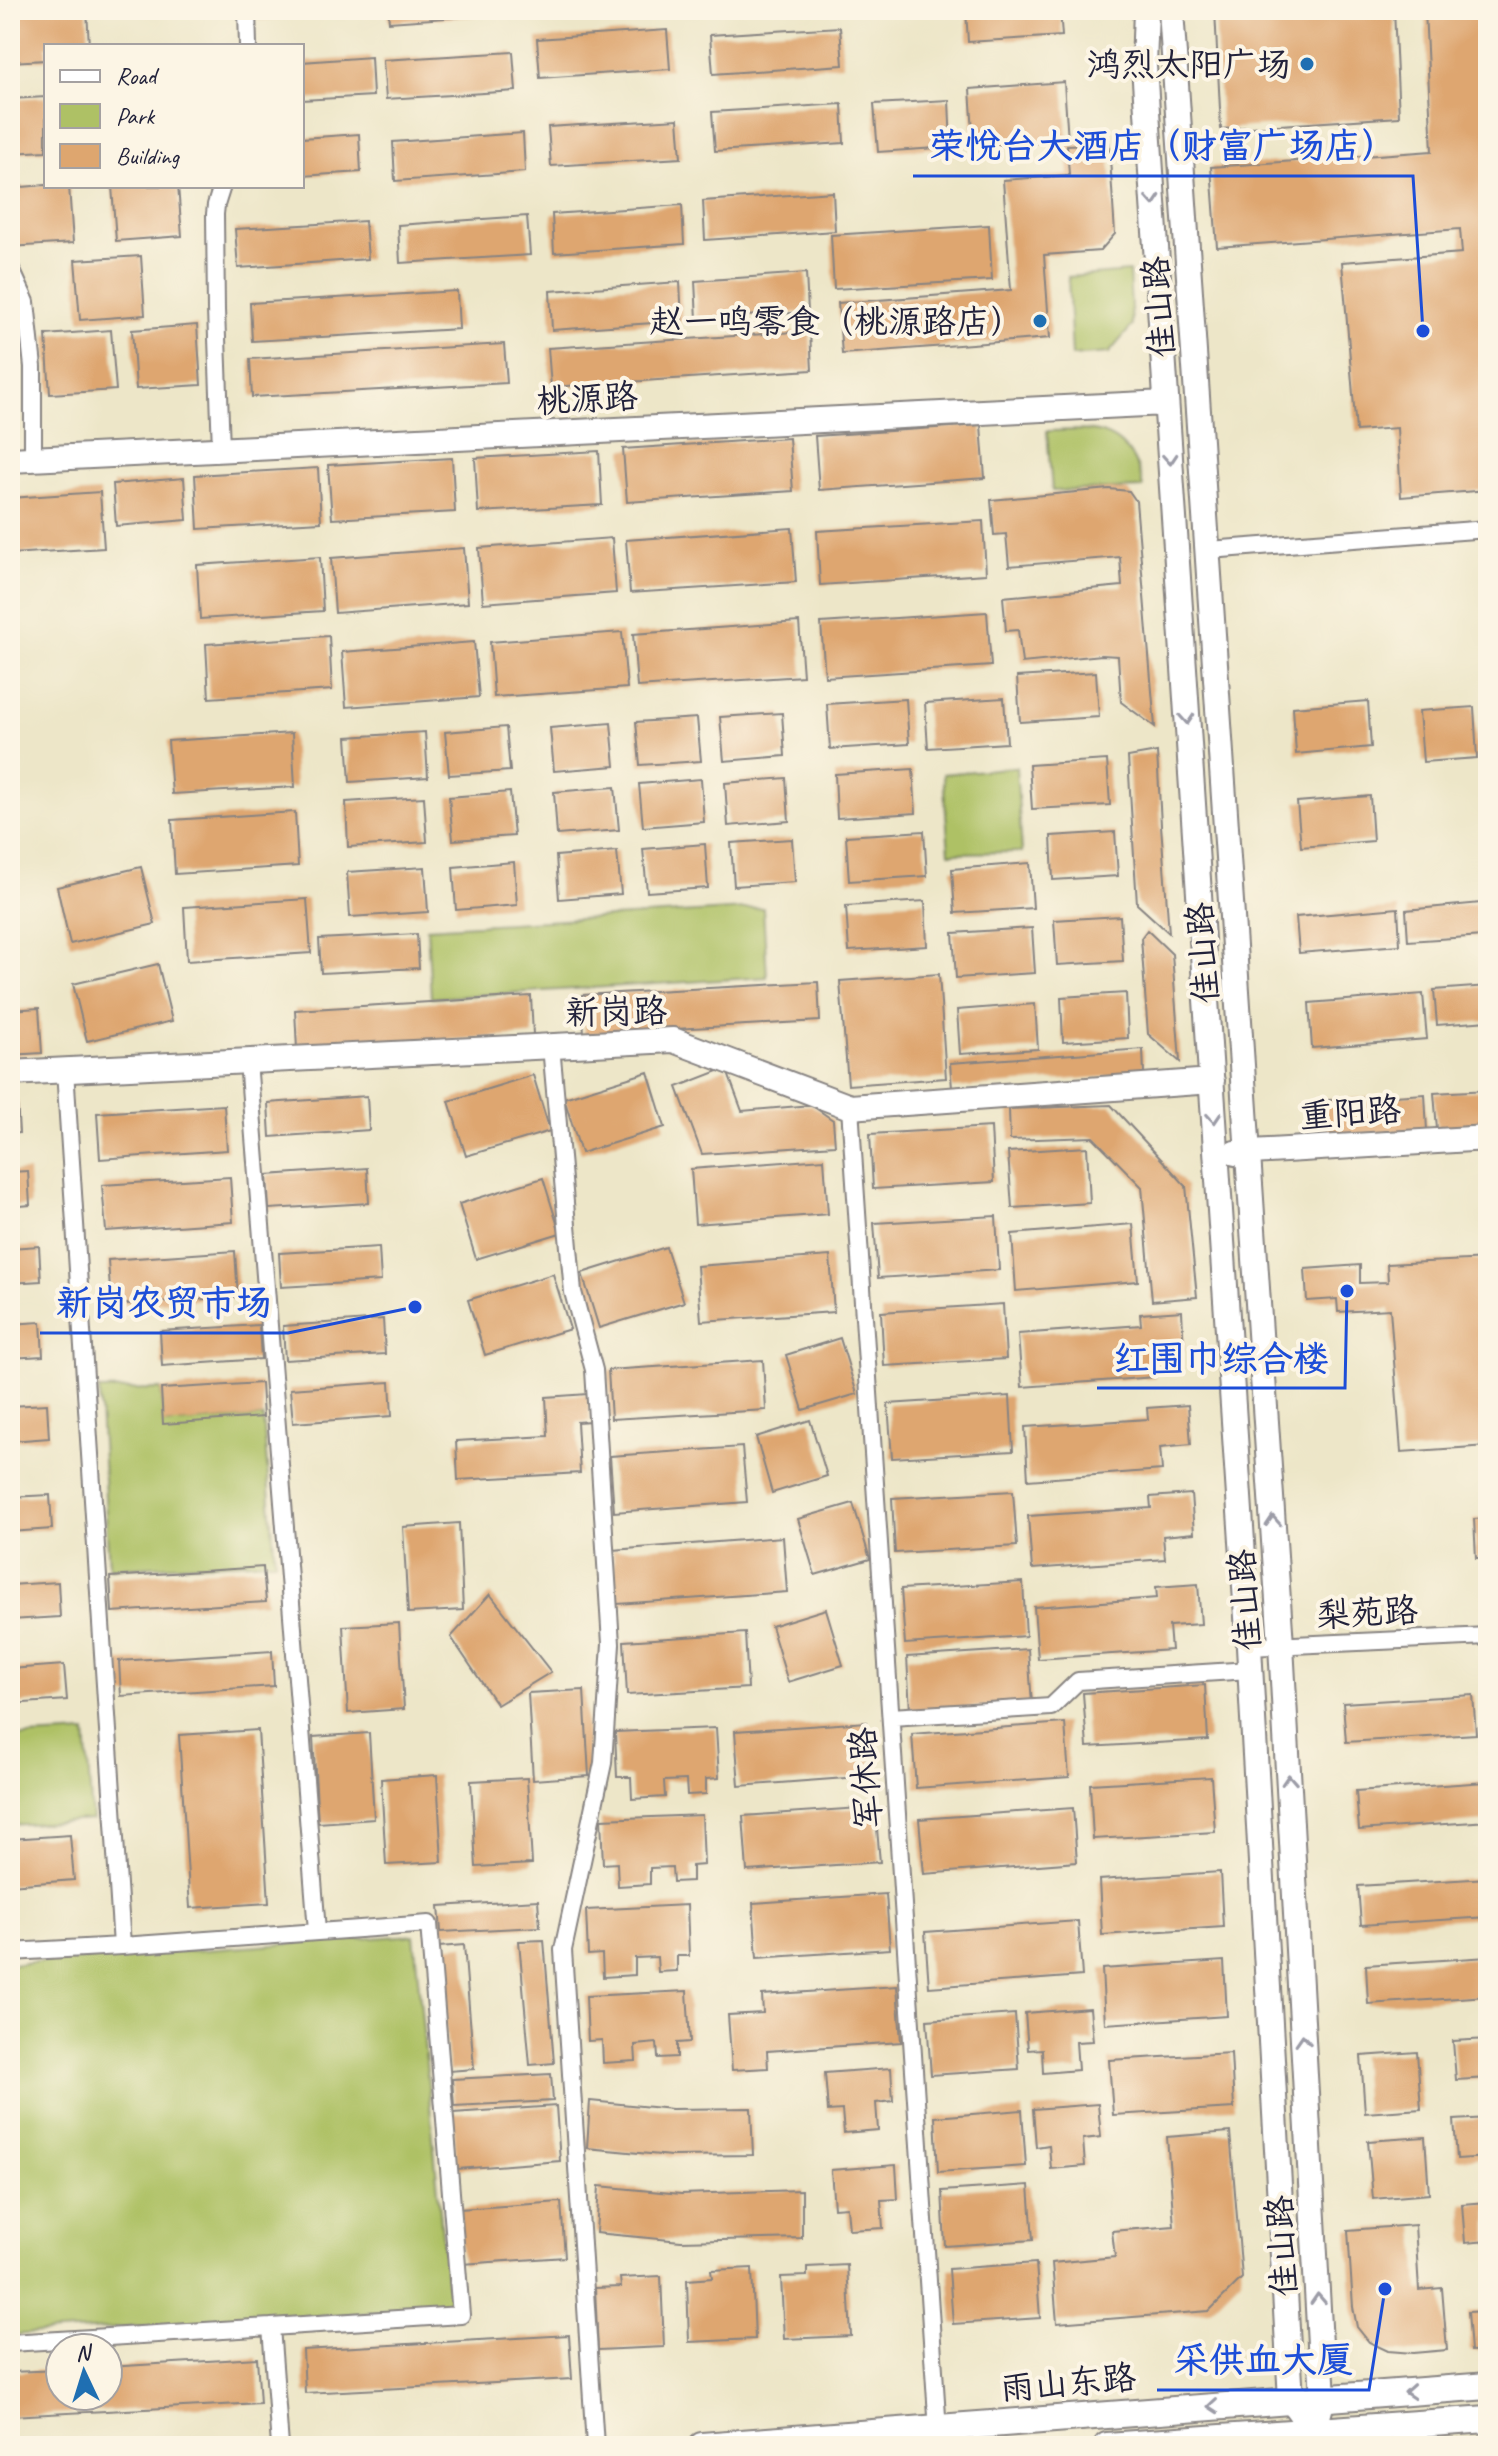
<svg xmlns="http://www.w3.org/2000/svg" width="1498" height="2456" font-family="Caveat,'LXGW WenKai TC',sans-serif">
<rect width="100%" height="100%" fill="#fcf5e5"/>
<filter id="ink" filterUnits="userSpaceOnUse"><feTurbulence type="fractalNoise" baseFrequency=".0125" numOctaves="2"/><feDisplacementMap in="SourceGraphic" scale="16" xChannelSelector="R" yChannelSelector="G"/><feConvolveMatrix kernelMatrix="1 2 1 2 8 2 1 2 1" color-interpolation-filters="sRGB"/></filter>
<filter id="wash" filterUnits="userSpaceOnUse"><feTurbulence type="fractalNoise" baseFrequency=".006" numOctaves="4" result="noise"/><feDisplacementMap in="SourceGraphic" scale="32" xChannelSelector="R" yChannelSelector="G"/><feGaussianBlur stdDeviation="1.8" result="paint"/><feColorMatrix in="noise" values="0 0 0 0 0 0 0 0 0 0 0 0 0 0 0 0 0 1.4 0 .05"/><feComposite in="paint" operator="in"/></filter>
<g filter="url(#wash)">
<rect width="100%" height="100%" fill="#ede6c8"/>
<path fill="#aec165" stroke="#687250" stroke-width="2" d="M1129 272 1132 326 1109 353 1072 356 1068 277Z
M1047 431C1062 431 1078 429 1092 431 1122 435 1139 460 1143 488L1052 491Z
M1016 767 1022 852 949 853 943 774Z
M763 908 767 977 431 998 427 928Z
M161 1389 164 1424 263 1417 275 1561 109 1568 99 1390Z
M86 1733 92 1820 10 1825V1737Z
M414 1935 449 2308 10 2335V1964Z"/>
<g id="blocks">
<path fill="#dea66f" d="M10 10H87L89 46H46V60L10 62Z
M258 10H373V12L258 20Z
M388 10H519V13L389 22Z
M966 10H1060L1062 36 968 42Z
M1215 10H1394L1399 117 1221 129Z
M1425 10H1488V490L1401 497 1397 428 1356 431 1342 262 1462 253 1460 229 1217 247 1211 167 1432 151Z
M840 27 843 65 713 74 710 35Z
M667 30 670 69 540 78 537 39Z
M513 52 516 91 386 99 383 60Z
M371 57 373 96 302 100V62Z
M1064 82 1068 141 974 147 970 89Z
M46 97V151L10 153V99Z
M949 100 951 147 878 152 874 104Z
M842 104 844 143 715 151 712 112Z
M678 119 681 158 551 166 548 127Z
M523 133 525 172 395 181 393 142Z
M359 134 361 172 302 176V138Z
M1109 143 1115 234 1100 251 1044 255 1050 338 842 354 838 303 1011 290 1003 180 1069 175 1067 145Z
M46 185 69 186 73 243 10 247V188Z
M112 186H178L182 236 116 241Z
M833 192 835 231 705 240 703 201Z
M682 205 684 244 554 253 552 214Z
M527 216 530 255 400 263 398 225Z
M365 221 368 259 238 268 235 229Z
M989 225 992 280 834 289 831 235Z
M141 256 145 315 80 320 75 260Z
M806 273 808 312 697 319 695 281Z
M680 282 682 321 552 330 550 291Z
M457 291 459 329 252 341 250 303Z
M197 325 201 385 136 389 132 330Z
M111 330 116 390 50 394 46 335Z
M810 331 812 370 551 387 548 348Z
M504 344 507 383 252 397 250 359Z
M981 425 985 478 819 490 815 436Z
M789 438 793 491 627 502 623 449Z
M599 451 602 505 478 512 475 458Z
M452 458 455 512 332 519 328 465Z
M318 468 321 522 198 529 195 475Z
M184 478 187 520 116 526 113 484Z
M1109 489 1129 491 1136 501 1155 727 1121 702 1118 656 1102 655 1022 663 1018 630 1006 631 1003 597 1122 586 1120 557 1009 566 1006 534 994 535 991 500Z
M100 492 104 548 10 554V498Z
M983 521 986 574 820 585 817 531Z
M792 528 796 582 630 593 626 540Z
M612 538 616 593 483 603 479 548Z
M464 548 468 603 335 613 331 558Z
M320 557 323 611 200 619 197 565Z
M987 612 991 666 825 677 821 623Z
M799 622 803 676 637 687 633 634Z
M622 632 627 688 494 697 490 642Z
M329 636 332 690 209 698 206 644Z
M474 642 479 697 346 707 342 652Z
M1096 672 1099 717 1020 722 1017 677Z
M1004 698 1007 743 928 748 925 703Z
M906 699 909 744 830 749 827 704Z
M1368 701 1371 747 1296 754 1293 707Z
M1474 707 1477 758 1423 762 1419 711Z
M782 713 785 756 724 761 720 717Z
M697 718 701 761 640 765 636 722Z
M611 723 615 766 554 771 550 728Z
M506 727 510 771 449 775 445 732Z
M425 732 428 777 350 782 347 737Z
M292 733 295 787 172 794 168 741Z
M1157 752 1161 825 1169 933 1137 904 1131 808 1128 757Z
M1107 760 1110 805 1032 809 1029 765Z
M913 769 916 813 837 818 835 774Z
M786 778 789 821 728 826 725 783Z
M701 779 704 822 643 827 639 784Z
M615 787 619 830 557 835 554 792Z
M510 792 514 836 453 840 449 797Z
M1370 796 1373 841 1301 847 1297 802Z
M424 797 427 842 348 847 346 802Z
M295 812 298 866 175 874 172 820Z
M924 831 927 876 849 881 846 836Z
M1115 832 1118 876 1053 880 1051 836Z
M792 839 795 882 734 886 731 843Z
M705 844 708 888 647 892 643 849Z
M617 851 621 894 559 899 556 856Z
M514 862 517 905 456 910 453 867Z
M1030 863 1033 908 955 913 952 869Z
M141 867 155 924 70 944 57 887Z
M425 867 428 912 350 917 347 872Z
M307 899 311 953 187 961 184 907Z
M925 901 927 946 849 951 846 906Z
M1481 903 1483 936 1408 941 1406 910Z
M1398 908 1400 945 1299 953 1296 917Z
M1120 916 1123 961 1057 965 1054 920Z
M1032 928 1035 973 956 978 953 933Z
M1147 930 1172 954 1180 1062 1148 1034 1141 938Z
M417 934 419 968 321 973 319 939Z
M158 964 172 1021 87 1041 73 984Z
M939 974 946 1078 848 1085 840 981Z
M818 982 820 1021 584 1034 582 995Z
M1488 986V1021L1437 1025 1434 990Z
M1126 993 1128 1038 1063 1042 1061 997Z
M1423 994 1427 1039 1312 1048 1309 1003Z
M531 996 533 1035 297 1049 295 1010Z
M1035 1004 1038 1049 960 1054 957 1010Z
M39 1008 42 1053 10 1055V1010Z
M1143 1049 1144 1074 952 1088 950 1063Z
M726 1068 742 1111 811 1105 833 1120 835 1145 702 1154 677 1087Z
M648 1072 665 1127 581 1153 564 1098Z
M533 1075 550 1131 466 1156 449 1101Z
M1488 1090V1125L1437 1129 1434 1093Z
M1425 1094 1427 1131 1316 1138 1314 1101Z
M367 1096 369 1130 270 1137 268 1103Z
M10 1099H17L19 1133 10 1134Z
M224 1105 227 1150 100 1159 97 1113Z
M1111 1105 1186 1186 1197 1297 1152 1301 1142 1187 1093 1137 1010 1140 1009 1109Z
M991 1127 994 1182 873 1189 870 1134Z
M1087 1147 1090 1203 1012 1208 1008 1152Z
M824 1159 828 1214 695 1224 691 1169Z
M367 1168 369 1203 269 1209 267 1175Z
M28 1171 30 1205 10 1207V1172Z
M230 1177 233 1222 106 1231 102 1185Z
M543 1178 560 1233 476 1259 459 1204Z
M996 1216 999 1270 878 1278 874 1223Z
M1133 1224 1138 1281 1016 1291 1012 1234Z
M39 1246 41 1281 10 1283V1248Z
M379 1247 381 1281 281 1287 279 1253Z
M666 1247 684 1302 599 1328 582 1273Z
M235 1251 238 1297 111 1305 108 1260Z
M830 1256 834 1312 701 1321 697 1266Z
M1488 1259V1446L1401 1452 1390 1309 1338 1312 1337 1299 1307 1301 1305 1269 1360 1265V1283L1388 1282 1387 1264Z
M553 1274 570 1329 485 1355 468 1300Z
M1003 1304 1006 1359 884 1366 881 1312Z
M1182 1311 1184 1351 1153 1353 1155 1377 1022 1387 1018 1334 1141 1325 1140 1314Z
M383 1319 385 1354 285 1360 283 1326Z
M41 1322 43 1356 10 1358V1324Z
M259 1325 261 1359 162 1366 160 1331Z
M840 1338 857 1394 803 1410 786 1355Z
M763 1360 766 1410 611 1419 608 1370Z
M390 1382 392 1416 293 1423 290 1389Z
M261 1383 263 1417 163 1424 161 1389Z
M588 1394 590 1421 577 1422 580 1473 458 1480 456 1441 548 1436 546 1397Z
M1010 1396 1013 1451 892 1458 888 1404Z
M47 1404 49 1438 10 1441V1406Z
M1188 1405 1191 1444 1160 1447 1162 1470 1028 1480 1025 1427 1148 1419 1147 1408Z
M810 1420 827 1476 772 1493 756 1437Z
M742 1447 747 1502 614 1512 610 1456Z
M1013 1491 1017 1546 895 1553 892 1498Z
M1191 1494 1194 1533 1163 1536 1165 1559 1032 1569 1028 1516 1151 1508 1150 1497Z
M50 1495 52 1529 10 1532V1497Z
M853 1503 870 1559 815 1575 798 1519Z
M1488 1518V1558H1476L1474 1519Z
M459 1523 463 1610 408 1613 403 1527Z
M783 1537 787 1592 617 1604 613 1550Z
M263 1567 266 1602 112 1612 110 1577Z
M58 1582 60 1617 10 1620V1585Z
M1023 1582 1026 1636 905 1644 901 1589Z
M1198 1584 1201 1624 1169 1626 1171 1650 1038 1659 1034 1607 1157 1598 1156 1587Z
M490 1594 551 1672 497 1705 451 1637Z
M826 1609 843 1665 788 1682 771 1626Z
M399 1623 404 1709 348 1713 343 1626Z
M745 1633 748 1688 627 1695 624 1641Z
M1028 1649 1032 1704 910 1711 907 1657Z
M272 1651 274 1686 121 1696 119 1661Z
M64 1665 67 1700 10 1704V1669Z
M1205 1685 1208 1740 1087 1747 1083 1693Z
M584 1690 589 1776 533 1780 528 1693Z
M1473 1695 1476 1734 1346 1742 1343 1703Z
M867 1722 872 1776 739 1786 735 1731Z
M1065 1723 1069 1777 916 1788 912 1734Z
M716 1728 719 1778 706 1779V1794L687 1795 686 1780 664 1781 665 1797 632 1799 631 1777H617L615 1732Z
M258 1730 269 1903 190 1908 179 1735Z
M369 1733 374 1819 318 1823 313 1737Z
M437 1775 442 1862 386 1865 381 1779Z
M1211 1777 1215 1832 1093 1839 1090 1784Z
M527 1778 532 1864 476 1867 471 1781Z
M1486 1782 1488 1821 1359 1830 1356 1791Z
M875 1807 880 1862 747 1871 743 1816Z
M1073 1808 1077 1862 924 1874 919 1819Z
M702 1815 704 1865 692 1866V1881L673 1882 672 1867 650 1868V1884L618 1886 617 1863 603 1864 601 1819Z
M70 1835 74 1880 10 1885V1839Z
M1220 1872 1223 1927 1102 1935 1099 1880Z
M1488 1878V1917L1361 1925 1358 1886Z
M886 1894 890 1949 757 1958 753 1903Z
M538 1900 540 1927 441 1932 439 1906Z
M687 1905 689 1956H677V1971L658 1972 657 1957 635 1958V1975L603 1977 602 1954 588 1955 586 1910Z
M1078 1921 1082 1976 929 1987 925 1932Z
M544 1940 554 2063 530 2065 519 1941Z
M464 1945 474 2069 449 2071 439 1947Z
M1488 1957V1996L1368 2004 1366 1965Z
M1224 1961 1227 2016 1105 2024 1102 1969Z
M897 1986 901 2042 767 2051 768 2068 732 2070 728 2015 763 2013 762 1995Z
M687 1991 690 2042 677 2043V2057L658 2058 657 2043 635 2045 636 2061 603 2063 602 2040 588 2041 586 1996Z
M1090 2008 1093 2041 1076 2042 1078 2070 1043 2073 1042 2049 1028 2050 1025 2013Z
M1015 2014 1019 2069 931 2075 927 2020Z
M1488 2039V2078L1456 2080 1453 2041Z
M1417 2052 1421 2109 1365 2113 1361 2056Z
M1231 2053 1234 2108 1113 2115 1109 2060Z
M891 2068 893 2101 876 2103 878 2130 844 2133 842 2110 828 2111 825 2073Z
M551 2074 553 2101 454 2106 452 2079Z
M590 2101 672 2109 751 2108 753 2155 671 2156 587 2148Z
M1098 2104 1101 2137 1083 2139 1085 2166 1051 2169 1049 2145 1036 2147 1033 2109Z
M556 2106 560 2161 457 2169 453 2113Z
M1022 2110 1026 2166 938 2172 935 2117Z
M1488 2118V2157L1457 2159 1454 2120Z
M1230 2132 1242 2278 1209 2311 1057 2323 1052 2263 1115 2257 1112 2231 1174 2226 1167 2137Z
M1425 2137 1429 2194 1373 2199 1368 2141Z
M896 2165 898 2199 881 2200 883 2228 849 2230 847 2207 834 2208 831 2170Z
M1029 2185 1033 2240 945 2246 942 2191Z
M599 2186 681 2194 802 2190V2238L681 2241 596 2233Z
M561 2202 565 2257 462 2264 459 2209Z
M1488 2202V2241L1465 2243 1462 2204Z
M1415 2225 1419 2290 1442 2288 1447 2350 1413 2353 1388 2351 1369 2342 1357 2327 1353 2307 1348 2230Z
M1036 2263 1040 2318 953 2324 949 2269Z
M847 2265 851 2336 784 2339 781 2277 807 2276V2267Z
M752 2268 755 2339 689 2342 687 2280 712 2278 711 2270Z
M661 2276 664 2347 598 2350 595 2288 621 2287 620 2278Z
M1488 2311V2350L1471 2351 1468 2312Z
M569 2335 572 2379 305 2393 303 2350Z
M257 2358 260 2403 10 2416V2372L60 2370V2396H108V2367Z"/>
</g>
</g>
<g filter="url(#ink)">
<use href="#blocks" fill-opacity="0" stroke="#888482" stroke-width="2"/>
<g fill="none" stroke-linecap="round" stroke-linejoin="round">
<defs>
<path id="street" d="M247 10 248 46
M10 267 26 302 33 367V459
M221 449 216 310 215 214 216 205 222 186
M1209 550 1488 529
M551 1046 573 1292 594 1370 611 1644 603 1763 563 1950 595 2446
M248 1061 317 1931
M850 1107 939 2446
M1249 1647 1488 1636
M891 1717 1051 1707 1078 1681 1250 1670
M122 1946 429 1924 461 2315 271 2327
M10 1952 122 1946 65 1070
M10 2343 271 2327 280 2446"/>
<path id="secondary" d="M1146 10 1144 66 1249 1647 1291 2400 1303 2417
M1171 10 1281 1645 1323 2398 1314 2432 1315 2446
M10 460 1166 403
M10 1073 673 1040 850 1107 1212 1081
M1235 1153 1488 1138"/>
<path id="primary" d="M702 2446 1488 2386
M1107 2446 1488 2419"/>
</defs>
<use href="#street" stroke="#888482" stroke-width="20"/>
<use href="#secondary" stroke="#888482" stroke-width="28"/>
<use href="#primary" stroke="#888482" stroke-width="30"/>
<use href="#street" stroke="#fff" stroke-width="16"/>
<use href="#secondary" stroke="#fff" stroke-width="24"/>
<use href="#primary" stroke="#fff" stroke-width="26"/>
</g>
<defs><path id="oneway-chevron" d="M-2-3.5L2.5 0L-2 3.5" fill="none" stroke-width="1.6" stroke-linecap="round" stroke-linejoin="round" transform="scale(2)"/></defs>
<g stroke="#9c9ca7">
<use href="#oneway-chevron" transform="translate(1153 200) rotate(86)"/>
<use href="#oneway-chevron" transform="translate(1170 459) rotate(86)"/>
<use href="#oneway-chevron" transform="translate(1187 719) rotate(86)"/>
<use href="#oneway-chevron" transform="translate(1214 1118) rotate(86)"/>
<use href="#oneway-chevron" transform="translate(1273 1521) rotate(-94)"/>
<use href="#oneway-chevron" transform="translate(1289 1780) rotate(-93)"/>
<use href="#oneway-chevron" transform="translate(1303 2040) rotate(-93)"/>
<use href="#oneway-chevron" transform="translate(1318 2299) rotate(-93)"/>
<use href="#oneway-chevron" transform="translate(1410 2392) rotate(176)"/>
<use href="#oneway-chevron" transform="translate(1213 2406) rotate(175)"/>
</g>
</g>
<g fill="#1f6fb2" stroke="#fcf5e5" stroke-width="3">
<circle cx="1307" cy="64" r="8"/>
<circle cx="1040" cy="321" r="8"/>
</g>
<g text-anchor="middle" stroke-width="8" stroke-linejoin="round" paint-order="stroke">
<g font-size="34" fill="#22223b" stroke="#fcf5e5" text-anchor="end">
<text x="1291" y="76">鸿烈太阳广场</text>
<text x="1024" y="333">赵一鸣零食（桃源路店）</text>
</g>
<g font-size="34" fill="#22223b" stroke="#fcf5e5">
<text transform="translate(1158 307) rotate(-94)" y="12">佳山路</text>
<text transform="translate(587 398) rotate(-3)" y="12">桃源路</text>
<text transform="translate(1202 953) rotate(-94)" y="12">佳山路</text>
<text transform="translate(616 1011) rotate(-1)" y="12">新岗路</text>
<text transform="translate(1350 1112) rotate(-4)" y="12">重阳路</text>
<text transform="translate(1244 1600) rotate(-94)" y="12">佳山路</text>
<text transform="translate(1367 1612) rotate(-3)" y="12">梨苑路</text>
<text transform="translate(865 1778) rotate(-94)" y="12">军休路</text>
<text transform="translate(1281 2246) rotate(-93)" y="12">佳山路</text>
<text transform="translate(1068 2382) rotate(-5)" y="12">雨山东路</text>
</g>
</g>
<path fill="none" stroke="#1d4ed8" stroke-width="3" d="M1423 331L1413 176H913M415 1307L288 1333H40M1347 1291L1345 1388H1097M1385 2289L1369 2390H1157"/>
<g fill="#1d4ed8" stroke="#fcf5e5" stroke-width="3">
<circle cx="1423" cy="331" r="8"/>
<circle cx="415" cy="1307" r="8"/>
<circle cx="1347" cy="1291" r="8"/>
<circle cx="1385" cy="2289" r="8"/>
</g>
<g font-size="36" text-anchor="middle" font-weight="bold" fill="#1d4ed8" stroke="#fcf5e5" stroke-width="8" stroke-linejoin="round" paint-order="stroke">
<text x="1163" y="158">荣悦台大酒店（财富广场店）</text>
<text x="164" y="1315">新岗农贸市场</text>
<text x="1221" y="1371">红围巾综合楼</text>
<text x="1263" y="2372">采供血大厦</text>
</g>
<rect width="1498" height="2456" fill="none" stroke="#fcf5e5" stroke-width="40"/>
<rect x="44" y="44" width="260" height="144" fill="#fcf5e5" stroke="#a5a1a1" stroke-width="2"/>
<rect x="60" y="70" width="40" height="12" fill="#ffffff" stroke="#a5a1a1" stroke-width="2"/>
<text x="116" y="84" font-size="24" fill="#22223b">Road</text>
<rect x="60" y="104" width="40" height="24" fill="#aec165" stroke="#a5a1a1" stroke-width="2"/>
<text x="116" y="124" font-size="24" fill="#22223b">Park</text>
<rect x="60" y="144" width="40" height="24" fill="#dea66f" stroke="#a5a1a1" stroke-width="2"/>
<text x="116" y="164" font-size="24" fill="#22223b">Building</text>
<g transform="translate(84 2372) rotate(356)"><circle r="38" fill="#fcf5e5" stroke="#a5a1a1" stroke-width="2"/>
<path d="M0-6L14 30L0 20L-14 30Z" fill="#1f6fb2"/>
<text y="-12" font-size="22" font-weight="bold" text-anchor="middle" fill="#22223b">N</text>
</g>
</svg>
